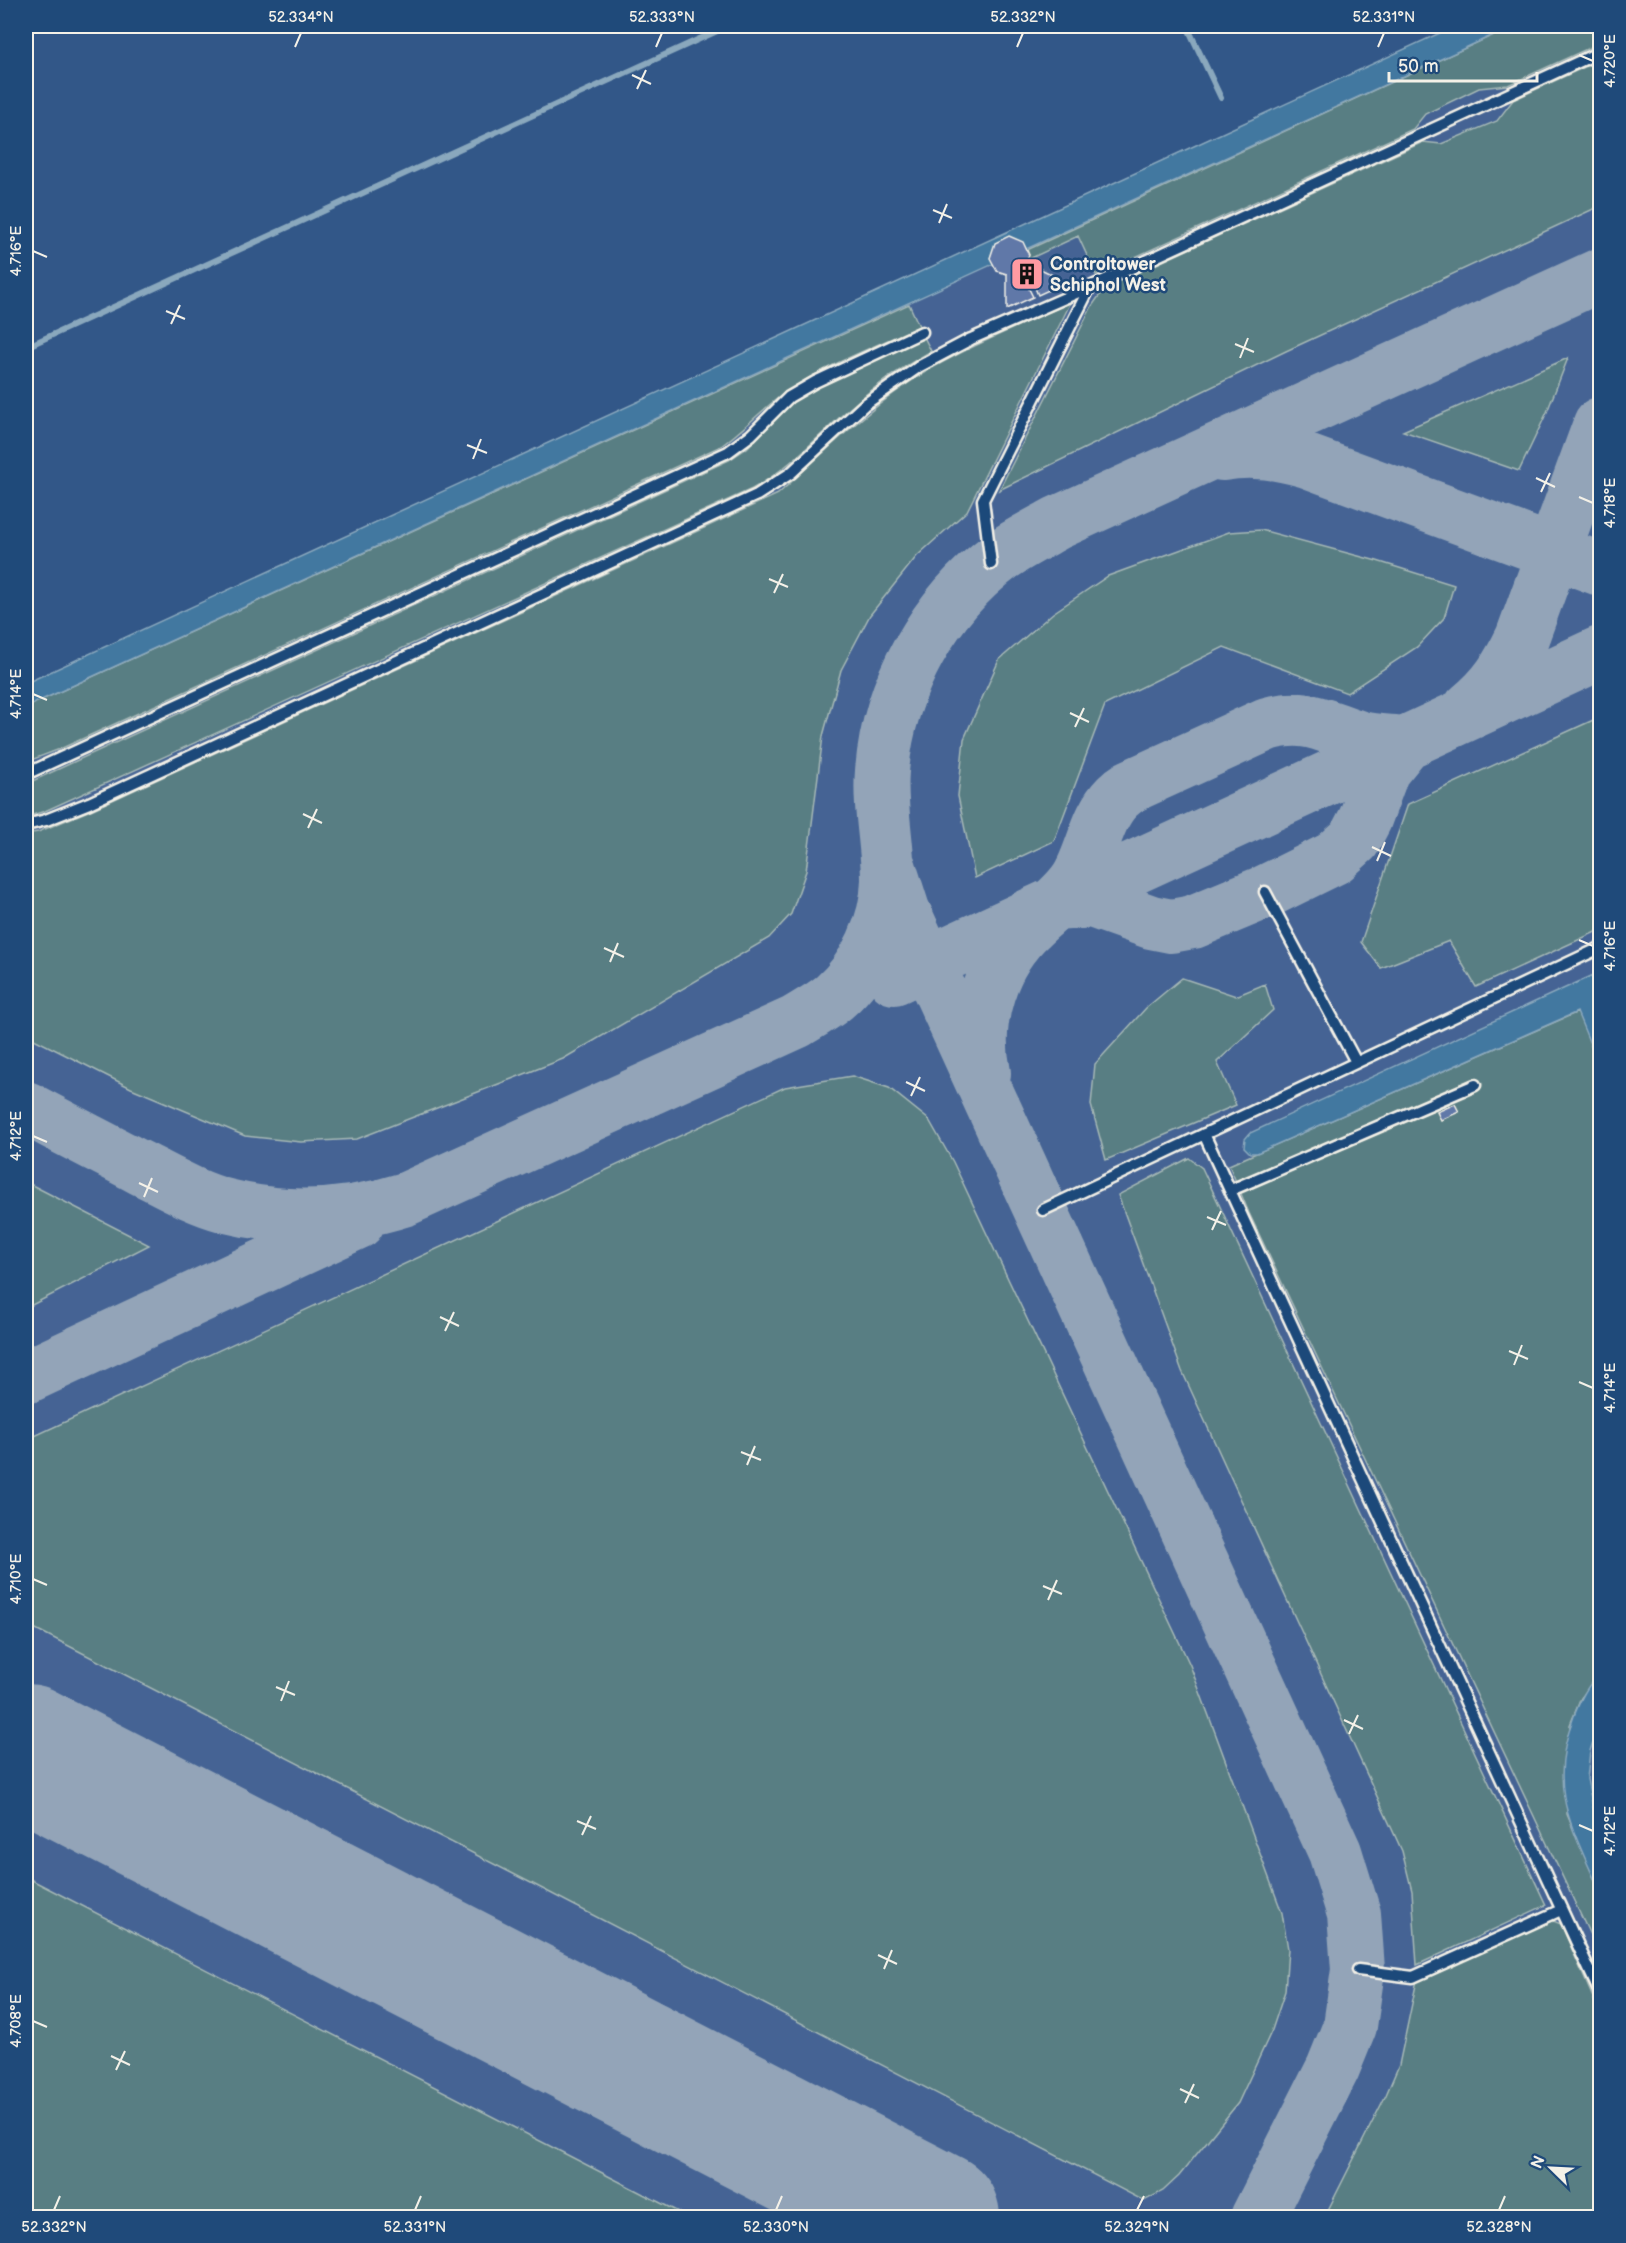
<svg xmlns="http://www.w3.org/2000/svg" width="1626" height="2243" font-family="'Balsamiq Sans',sans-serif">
<rect width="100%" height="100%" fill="#325788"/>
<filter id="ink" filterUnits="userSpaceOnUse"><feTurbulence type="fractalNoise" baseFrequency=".0167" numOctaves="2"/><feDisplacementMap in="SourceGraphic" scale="12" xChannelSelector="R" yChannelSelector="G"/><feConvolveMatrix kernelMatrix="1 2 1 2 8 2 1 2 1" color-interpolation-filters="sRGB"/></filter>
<g filter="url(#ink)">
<path fill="#446494" d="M1503 26H1600V1740L1591 1805 1600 1826V2217H26V709Z"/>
<path fill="#597e83" stroke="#a6b8b6" stroke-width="1.5" d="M1513 26H1600V43L1508 85 1479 88 1425 114 1413 129 1096 275 1078 236 1027 260 1029 255 1027 250Z
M1600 60V206L1286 351 999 490 1092 306 1099 296 1115 283 1423 142 1441 144 1497 121 1513 100Z
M1071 302 967 511 917 556 870 615 841 670 823 736 806 871 791 914 769 938 563 1059 357 1139 301 1142 245 1136 131 1088 26 1035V834L38 832 93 809 778 494C824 453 869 407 922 374 969 346 1022 325 1071 302Z
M909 304 919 326C876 346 829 364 789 390 765 406 745 429 721 446L60 749 26 762V707Z
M923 335 931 351C903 367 876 385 851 407 819 435 790 468 752 489L45 811 26 817V784L729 460 747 448 783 410 803 394Z
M1568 358 1547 412 1519 471 1403 431Z
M1261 530 1377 561 1454 585 1444 618 1417 647 1347 693 1224 647 1105 705 1054 841 975 878 958 796 964 739 999 660 1053 613 1108 576 1229 532Z
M1600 717V930L1476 987 1449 941 1381 968 1361 942 1408 804Z
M1182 978 1236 996 1265 984 1273 1010 1217 1062 1236 1105 1106 1160 1091 1105 1095 1064 1146 1008Z
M1578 1012 1600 1068V1674L1581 1698 1570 1725 1567 1814 1600 1892V1956L1249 1213 1229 1165Z
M852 1076 889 1088 929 1120 953 1162 1190 1665 1282 1913 1288 1949 1285 1991 1272 2030 1238 2103 1179 2176 1163 2191 1144 2201 531 1883 26 1624V1440L785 1087Z
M1189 1158 1202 1168 1546 1905 1417 1965 1412 1891 1402 1851 1182 1371 1118 1195Z
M26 1182 149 1245 26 1308Z
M26 1877 688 2217H26Z
M1551 1920 1561 1924 1600 2014V2217L1324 2218 1386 2095 1399 2065 1417 1980Z"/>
<path fill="#4378a0" stroke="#8aa8bd" stroke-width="1.5" d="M1455 26H1513L26 707V683Z
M1600 972V1068L1577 1012 1257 1153H1250L1244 1147 1245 1139 1250 1133Z
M1600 1674V1721L1590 1751 1587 1779 1593 1807 1600 1825V1892C1572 1827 1546 1788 1574 1716 1580 1701 1587 1684 1600 1674Z"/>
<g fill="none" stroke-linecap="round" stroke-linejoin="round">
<path stroke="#8aa8bd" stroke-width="6" d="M1187 26 1221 98
M26 347 728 26"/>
<path stroke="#93a4b8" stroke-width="54" d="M1222 454C1252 449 1278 452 1307 461L1600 569
M1470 708C1496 687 1508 667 1522 638L1600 424
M889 866 903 910 1335 1852 1354 1914 1358 1970 1350 2026 1333 2068 1257 2218
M1056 904 1092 901 1151 922 1171 926 1193 922 1265 892 1334 858 1354 840 1365 819 1383 770 1405 743
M894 978 1600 653
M984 1073C973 1019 991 961 1032 924 1048 909 1065 897 1077 879 1093 854 1096 818 1117 797 1121 793 1126 789 1131 786L1267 724C1308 713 1322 726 1358 737 1372 742 1390 741 1405 743
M26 1108C63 1128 101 1147 139 1167 167 1181 196 1198 227 1206 287 1221 347 1218 406 1199L796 1022C809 1014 822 1007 834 997 866 969 887 923 888 880 888 844 879 808 882 771 889 686 934 606 1002 555 1019 543 1039 533 1057 523L1600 275
M26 1377 358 1222"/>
<path stroke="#93a4b8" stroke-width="134" d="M26 1751 933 2218"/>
</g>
<path fill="#6178a8" stroke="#f4f1e8" stroke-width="1.5" d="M1009 236 1023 242 1029 255 1026 262 1049 273 1064 283 1038 295 1033 283 1027 285 1033 297 1007 309V274L997 271 990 258 995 243Z
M1455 1104 1459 1112 1441 1120 1437 1112Z"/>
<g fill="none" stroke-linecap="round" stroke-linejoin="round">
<defs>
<path id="service" d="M991 564 983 500 1090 287
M26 774 728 452 751 435 789 397 815 382 922 332
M26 825 46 820 89 803 757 495 791 473 864 405 920 366 971 339 1090 287 1600 52
M1265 892 1356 1062
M1204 1134 1600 1993
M1231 1190 1475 1085
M1043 1210 1600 948
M1358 1970 1413 1977 1561 1910"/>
</defs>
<use href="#service" stroke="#f4f1e8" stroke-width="15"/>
<use href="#service" stroke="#1f4a7a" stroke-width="10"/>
</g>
</g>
<path fill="none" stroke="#f4f1e8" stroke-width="2" d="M295 47 301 33M656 47 662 33M1017 47 1023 33M1378 47 1384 33M1579 55 1593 61M632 75 651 84M637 89 646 70M933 210 952 218M939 223 947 204M33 251 47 257M166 311 185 319M171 324 180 305M1235 344 1254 352M1240 358 1248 338M467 445 487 453M473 459 481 439M1536 478 1555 487M1541 492 1550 473M1579 497 1593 503M769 579 788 587M774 593 783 574M33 694 47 700M1070 713 1089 722M1075 727 1084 708M303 814 322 823M308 828 317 809M1372 847 1391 856M1377 861 1385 842M1579 940 1593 946M604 948 624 957M610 962 618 943M906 1082 925 1091M911 1096 920 1077M33 1136 47 1142M139 1183 158 1192M144 1197 152 1178M1207 1217 1226 1225M1212 1230 1221 1211M440 1317 459 1326M445 1331 454 1312M1509 1351 1528 1359M1514 1365 1522 1345M1579 1382 1593 1388M741 1452 761 1460M747 1465 755 1446M33 1579 47 1585M1043 1586 1062 1594M1048 1600 1057 1580M276 1687 295 1695M281 1701 289 1681M1344 1720 1363 1729M1349 1734 1358 1715M577 1821 596 1829M1579 1825 1593 1831M582 1835 591 1816M878 1955 897 1964M884 1969 892 1950M33 2021 47 2027M111 2056 130 2065M116 2070 125 2051M1180 2089 1199 2098M1185 2103 1194 2084M54 2210 60 2196M415 2210 421 2196M776 2210 782 2196M1137 2210 1144 2196M1499 2210 1505 2196"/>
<defs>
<symbol id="building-square" viewBox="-11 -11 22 22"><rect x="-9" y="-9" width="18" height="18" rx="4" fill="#ff9aa2" stroke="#1f4a7a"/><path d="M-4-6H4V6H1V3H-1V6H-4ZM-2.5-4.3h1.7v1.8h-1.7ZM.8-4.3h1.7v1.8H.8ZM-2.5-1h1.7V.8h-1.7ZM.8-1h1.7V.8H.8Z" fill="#111"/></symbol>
</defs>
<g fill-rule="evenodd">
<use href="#building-square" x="1008" y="255" width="38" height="38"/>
</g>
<g text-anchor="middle" stroke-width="5" stroke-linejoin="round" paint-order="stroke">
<g font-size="18" font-weight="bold" fill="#f4f1e8" stroke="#1f4a7a" text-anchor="start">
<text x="1050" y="270">Controltower<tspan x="1050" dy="21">Schiphol West</tspan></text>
</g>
</g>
<rect width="1626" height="2243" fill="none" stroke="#1f4a7a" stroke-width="66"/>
<g transform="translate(1551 2168) rotate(294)" stroke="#1f4a7a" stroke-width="4.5" paint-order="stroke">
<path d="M0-4.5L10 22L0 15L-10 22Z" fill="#f4f1e8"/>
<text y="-9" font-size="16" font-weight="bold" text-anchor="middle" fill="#f4f1e8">N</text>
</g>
<path d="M1389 72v9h148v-9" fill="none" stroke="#f4f1e8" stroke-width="3"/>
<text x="1398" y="72" font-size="18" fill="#f4f1e8" stroke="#1f4a7a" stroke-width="4.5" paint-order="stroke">50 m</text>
<rect x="33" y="33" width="1560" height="2177" fill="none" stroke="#f4f1e8" stroke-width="2"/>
<g font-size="15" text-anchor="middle" fill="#f4f1e8">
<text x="301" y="22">52.334°N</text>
<text x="662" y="22">52.333°N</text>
<text x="1023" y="22">52.332°N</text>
<text x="1384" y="22">52.331°N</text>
<text transform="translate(1610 61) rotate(-90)" y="5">4.720°E</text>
<text transform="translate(16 251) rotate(-90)" y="5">4.716°E</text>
<text transform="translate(1610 503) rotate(-90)" y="5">4.718°E</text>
<text transform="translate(16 694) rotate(-90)" y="5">4.714°E</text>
<text transform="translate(1610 946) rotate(-90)" y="5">4.716°E</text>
<text transform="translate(16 1136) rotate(-90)" y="5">4.712°E</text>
<text transform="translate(1610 1388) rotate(-90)" y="5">4.714°E</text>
<text transform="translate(16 1579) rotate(-90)" y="5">4.710°E</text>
<text transform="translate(1610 1831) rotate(-90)" y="5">4.712°E</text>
<text transform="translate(16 2021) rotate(-90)" y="5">4.708°E</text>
<text x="54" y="2232">52.332°N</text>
<text x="415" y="2232">52.331°N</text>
<text x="776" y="2232">52.330°N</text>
<text x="1137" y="2232">52.329°N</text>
<text x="1499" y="2232">52.328°N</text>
</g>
</svg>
